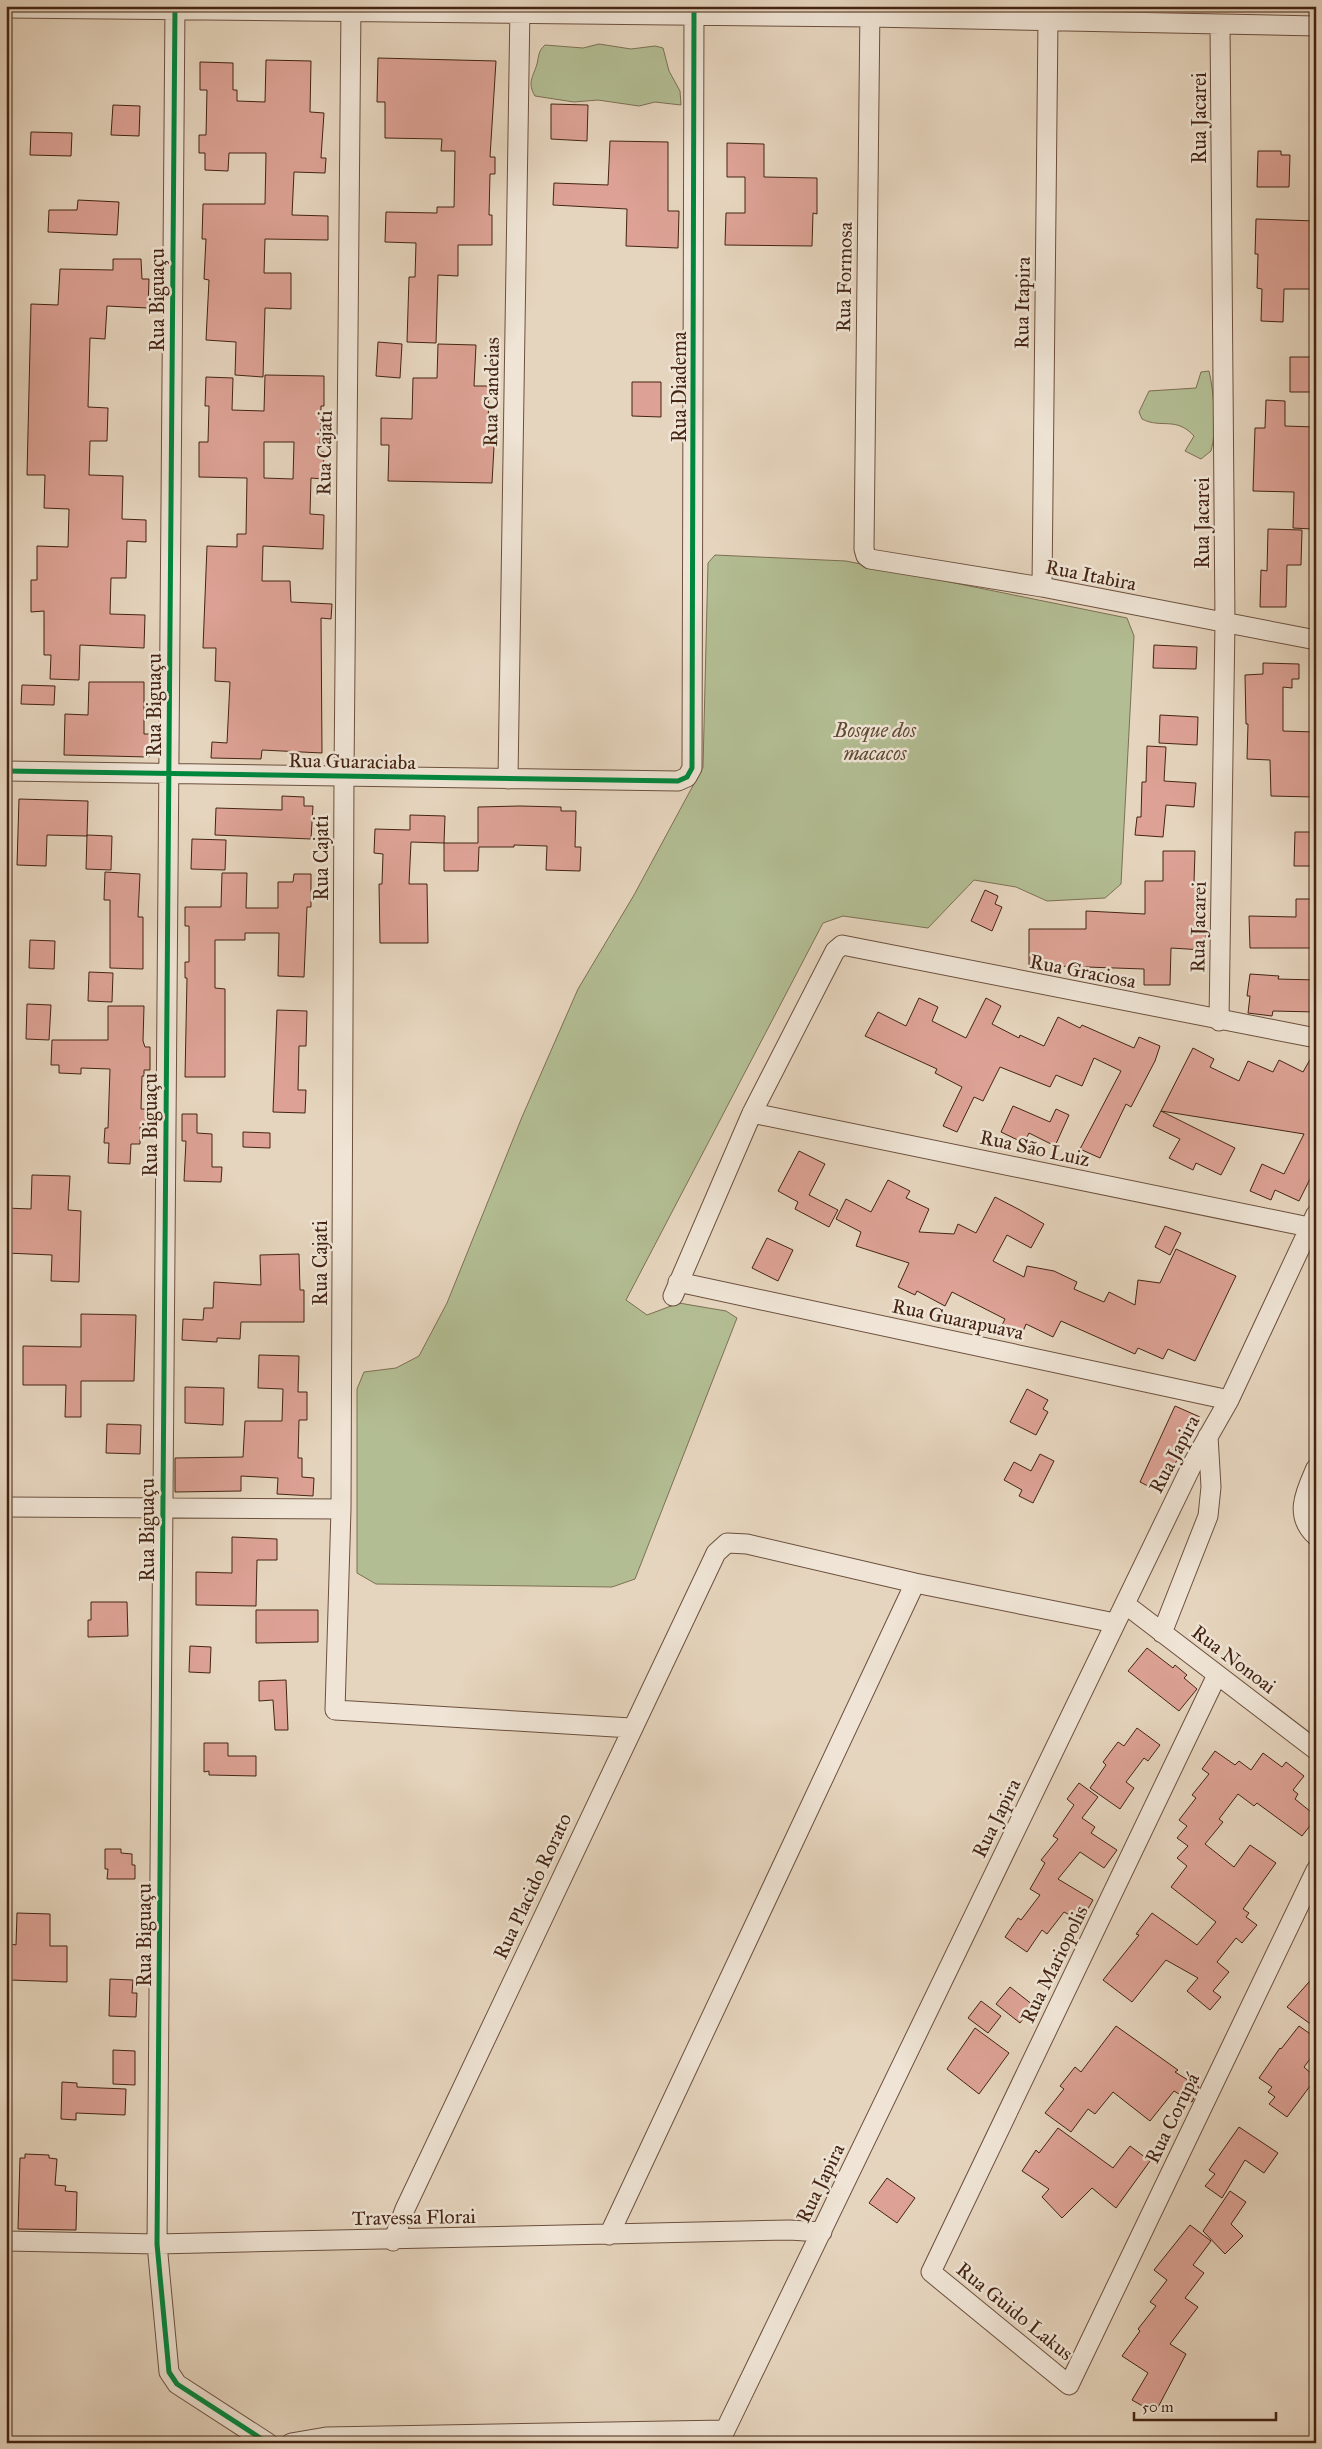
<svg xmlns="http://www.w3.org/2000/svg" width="1322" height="2449" font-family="'IM FELL Great Primer',serif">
<rect width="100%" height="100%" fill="#e6d5be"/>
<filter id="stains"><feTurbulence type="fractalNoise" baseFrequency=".004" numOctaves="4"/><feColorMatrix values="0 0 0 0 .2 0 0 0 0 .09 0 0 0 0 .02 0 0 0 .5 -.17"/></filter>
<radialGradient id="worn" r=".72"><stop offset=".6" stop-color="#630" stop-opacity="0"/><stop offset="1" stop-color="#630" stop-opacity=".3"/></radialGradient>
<path fill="#b3bd93" stroke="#7c7053" d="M599 44 631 49 655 46 663 48 669 71 680 91 681 105 655 102 639 106 598 100 574 102 535 96C527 83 533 77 537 64 539 56 538 51 545 45L583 48Z
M1209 371C1214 392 1217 431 1211 451L1201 459 1185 451 1194 436C1176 416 1161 429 1142 419L1139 412 1149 391 1196 388 1201 372Z
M715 555 846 561 1127 618 1134 636 1121 884 1105 898 1047 901 1016 887 974 880 928 928 843 916 823 923 626 1300 647 1315 679 1303 726 1311 737 1318 635 1579 612 1587 376 1584 357 1573V1389L364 1372 396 1368 419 1356 447 1303 522 1117 578 989 634 895 703 767 708 563Z"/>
<path fill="#dda295" stroke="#442413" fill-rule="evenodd" d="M378 58 496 61 490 157H495V174H490L489 215H492V245H458V276L438 275 436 343 407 342 409 277H415L416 243 385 242 386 212 437 213V207H454L455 151H441L442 139 385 138V102H377Z
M266 60 311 61 310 112 324 113 321 158H326L325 173 294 172 292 215 328 216V240L265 239 264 273H291V309L265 308 263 377 235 375 236 342 206 340 209 280 204 279 206 239H202L203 204H265L266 153H229L228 171 205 170V153H199V135H206L207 90H200V62L233 63V90H237V101L265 102Z
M551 104 588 105 587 141 551 139Z
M113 105 140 106 139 136 111 135Z
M31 132 72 133 71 156 30 155Z
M610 141 668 142V211H679L678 248 626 246 627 209 553 205 554 183 608 185Z
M727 143 764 144V177L817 178V214L813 213 812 246 725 245 726 213H745V177H727Z
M1258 151H1281V155H1290L1289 187H1257Z
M78 200 119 202 117 235 48 232 49 210H77Z
M1256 219 1316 221 1314 289H1284L1283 322 1261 321 1262 289 1257 288 1258 254H1255Z
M113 259H141L142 279H149L148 308 107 306 105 339 90 338 88 407 108 408 107 441H90L89 475 123 476 122 519 146 520V542L127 541 126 578H111L110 614 145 615 144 648 80 645 79 680 50 679 51 655H44V611L31 612V580H37V546L68 547 69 509 44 508 45 475H27L31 304 58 305 60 269 113 270Z
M378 342 402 344 400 378 376 376Z
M438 344 476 345 474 386H489L488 429H495L492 483 388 481 389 445H381V418L412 419 413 378H437Z
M1290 357H1315L1314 392H1290Z
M265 375 324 376V406H321L320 452H324L323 479 311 478 310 514 324 515 323 549 263 546 262 581H290L291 602 332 604 331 619 321 618 322 753 262 750 261 759 211 758 212 742 227 743 230 682 215 681 216 648H203L207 546 237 547V534H246L247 478 199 477V442H208L209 406H205L206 377 233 378 232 410 264 411ZM264 442H294L293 479 264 478Z
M632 382H661V417L632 416Z
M1266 400 1285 401V426L1315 427 1312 529 1293 528 1294 492 1253 491 1255 428H1265Z
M1268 529 1302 530 1301 565H1287L1286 607H1260L1261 570 1267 571Z
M1154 645 1197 647 1196 669 1153 668Z
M1263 663 1299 664V679H1292V688L1283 687V731L1315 732 1313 797 1271 796 1270 760 1247 759 1248 724H1246L1245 675 1263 674Z
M89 682H144V734H150L149 757 64 755 65 714 88 715Z
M22 685 55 686 54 705 21 704Z
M1160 715 1198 717 1197 745 1159 743Z
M1147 746 1166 747 1164 781 1196 783 1194 807 1166 805 1163 837 1135 835 1137 817H1141L1142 782H1146Z
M282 796 304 797V806H313L311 839 215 835 216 808 282 810Z
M19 799 88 801 87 836 47 835 46 866 17 865Z
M520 806 561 807V811H576L575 847H581L580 871 546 870 547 846 514 845V847H479L478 871H444V843H478V807Z
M410 815 445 816 444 843 411 842 409 884H427L428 943H380L379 884H382L383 854 374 853 375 829 410 830Z
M1295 832H1313V866H1294Z
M87 835 112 836 111 870 86 869Z
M192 839 226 840 225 870 191 869Z
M1163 851H1195L1194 882H1200V927L1207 928 1203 950 1171 948 1170 985H1144V969L1029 965V929H1086V911L1145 914V881H1163Z
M105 872 140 874 138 917H143V969L110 968V900H104Z
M222 873H247L246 908H278V882H293L294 874H311V907H307L304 977 278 976 279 933H245V940H215V988L225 989V1077H185L187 978H185V962H189V926H185V907H221Z
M985 890 998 896 995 904 1002 907 992 931 971 921Z
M1296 899H1313L1316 948H1250L1249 916 1296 917Z
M30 940 55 941 54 969 29 968Z
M89 972 113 973 112 1002 88 1001Z
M1250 974 1279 976 1278 979 1316 980V1012L1273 1011 1272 1016 1248 1013 1250 996H1247Z
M919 998 938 1007 932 1021 966 1038 986 998 1001 1006 992 1024 1019 1038 1020 1035 1044 1046 1058 1017 1080 1028 1082 1025 1134 1048 1139 1037 1160 1046 1155 1061 1131 1107 1126 1104 1100 1158 1080 1149 1121 1071 1094 1058 1082 1086 1056 1075 1050 1087 1000 1067 983 1101 974 1097 957 1132 943 1126 962 1087 935 1073 937 1069 865 1036 878 1012 906 1026Z
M27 1004 51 1005 49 1040 26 1039Z
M108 1006H144L143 1041 145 1047H150V1070H144V1076H142L141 1109H150L149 1128 140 1127V1144H131L130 1164 108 1163 109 1143H104L105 1128H108L110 1069 81 1068V1074L59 1073V1065H51L52 1040H108Z
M277 1010 307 1011 306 1046H299L298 1090H306L305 1113 273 1112Z
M1193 1048 1214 1059 1210 1067 1239 1081 1248 1061 1273 1072 1279 1060 1303 1072 1316 1049V1167L1299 1201 1275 1190 1271 1200 1250 1191 1262 1164 1284 1174 1304 1134 1161 1111Z
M1013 1106 1050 1122 1056 1109 1069 1115 1055 1146 1029 1133 1024 1143 1001 1132Z
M1161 1111 1235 1148 1221 1175 1196 1163 1193 1170 1169 1158 1180 1139 1153 1126Z
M182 1114H197V1133L212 1134V1167H222L221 1182 184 1181 186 1141H182Z
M243 1132 270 1133V1148L243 1147Z
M799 1151 825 1164 809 1195 838 1210 829 1227 795 1209 798 1202 778 1191Z
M32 1175 70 1176 68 1210 81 1211 79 1282 51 1281 52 1255 6 1253V1208L31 1209Z
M888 1180 910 1191 906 1198 929 1209 919 1232 954 1234 958 1224 976 1233 995 1197 1020 1210 1044 1224 1031 1248 1007 1235 993 1261 1024 1277 1027 1266 1054 1271 1077 1282 1074 1289 1104 1302 1109 1292 1135 1305 1138 1280 1160 1283 1176 1249 1236 1276 1195 1361 1168 1349 1163 1359 1138 1348 1135 1354 1061 1321 1053 1337 1026 1324 1022 1334 1002 1325 1005 1319 952 1292 945 1306 917 1291 915 1295 898 1287 909 1263 856 1246 861 1232 836 1219 846 1199 871 1212Z
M1165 1226 1181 1233 1170 1255 1155 1247Z
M767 1238 793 1250 778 1281 752 1268Z
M299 1254 300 1290H304V1322H241L240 1339 217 1338V1342L182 1340 183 1319 203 1320 204 1308H213L214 1282 261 1285 260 1255Z
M81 1314 136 1315 134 1381H81V1417H65L66 1385H23V1346L81 1347Z
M259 1355 299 1356 298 1392H307V1420H299L298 1458H302V1477L314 1478 313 1496 277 1494 278 1478 241 1476V1491L175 1492V1458L243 1457 245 1421H282L283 1389 258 1388Z
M185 1387 224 1388 223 1425 185 1423Z
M1027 1389 1048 1400 1043 1409 1048 1412 1036 1435 1010 1422Z
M1175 1406 1200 1417 1160 1492 1140 1482Z
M107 1424 141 1425 140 1454 106 1453Z
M1040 1454 1054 1461 1033 1503 1019 1496 1022 1490 1004 1480 1014 1462 1031 1471Z
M232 1537 277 1539V1560H257L256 1606 196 1605V1572L232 1573Z
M91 1602H127L128 1636 88 1637V1620H91Z
M256 1610H318V1642L256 1643Z
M190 1646 211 1647 210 1673 189 1672Z
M1147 1648 1173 1668 1175 1665 1187 1675 1184 1678 1197 1689 1179 1711 1128 1671Z
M286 1680 288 1730H275L273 1700 259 1701V1681Z
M1137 1728 1160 1745 1148 1761 1144 1758 1126 1782 1134 1788 1120 1809 1090 1788 1106 1765 1103 1762 1118 1742 1124 1746Z
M204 1743H228V1756H256V1776L209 1775V1771L204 1772Z
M1215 1751 1235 1765 1239 1761 1251 1770 1263 1753 1282 1767 1286 1762 1304 1776 1293 1790 1298 1794 1295 1799 1316 1816V1818L1302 1836 1257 1803 1254 1806 1238 1794 1219 1819 1223 1822 1205 1844 1234 1867 1250 1845 1276 1863 1243 1909 1249 1913 1246 1917 1257 1925 1242 1943 1236 1938 1217 1962 1229 1972 1213 1991 1221 1997 1210 2010 1187 1991 1198 1978 1166 1960 1132 2002 1103 1980 1139 1935 1136 1934 1152 1913 1197 1945 1216 1922 1171 1887 1187 1866 1177 1858 1188 1846 1177 1838 1187 1826 1179 1820 1196 1798 1192 1795 1209 1774 1202 1769Z
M1079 1783 1098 1797 1082 1818 1095 1827 1091 1833 1117 1850 1104 1868 1080 1852 1058 1879 1093 1900 1081 1921 1064 1912 1047 1934 1042 1930 1027 1952 1005 1937 1018 1918 1021 1920 1040 1895 1030 1889 1045 1863 1041 1860 1058 1839 1053 1836 1074 1805 1067 1799Z
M105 1849H121V1853L132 1854V1865H135V1879H107L108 1869H105Z
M17 1913 50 1914V1946H67V1982L10 1980 11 1944 16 1945Z
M1316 1974V2028L1287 2007Z
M110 1979 133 1980 132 1993H137L136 2017 109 2016Z
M1010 1987 1033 2005 1020 2023 996 2004Z
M981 2001 1001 2016 988 2033 968 2018Z
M1116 2026 1178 2070 1175 2072 1199 2087 1192 2102 1174 2091 1150 2121 1113 2092 1095 2114 1088 2109 1071 2132 1045 2113 1064 2089 1060 2086 1075 2067 1081 2072Z
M1299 2026 1316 2038V2051L1304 2067 1316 2078 1287 2117 1269 2104 1275 2097 1268 2092 1272 2087 1259 2078 1280 2048 1281 2049Z
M975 2028 1009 2053 979 2094 947 2069Z
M113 2050 135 2051V2085L113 2084Z
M62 2082 77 2083V2087L126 2089 125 2115 76 2113V2120L61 2119Z
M1239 2127 1278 2153 1264 2173 1245 2160 1222 2198 1205 2186 1215 2174 1209 2170Z
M1058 2128 1113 2168 1130 2146 1150 2161 1116 2208 1092 2188 1062 2218 1042 2197 1049 2189 1022 2171 1036 2150 1039 2153Z
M25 2154 49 2155V2158L57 2159 55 2185 66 2186 65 2191 77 2192 76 2230 18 2229 20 2158H25Z
M887 2178 915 2198 897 2223 869 2203Z
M1230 2191 1246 2202 1231 2224 1243 2236 1225 2254 1203 2231Z
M1190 2225 1211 2241 1193 2265 1204 2273 1185 2298 1198 2307 1170 2344 1186 2354 1155 2413 1132 2400 1148 2373 1122 2356 1140 2331 1138 2329 1156 2306 1150 2302 1167 2280 1154 2270Z"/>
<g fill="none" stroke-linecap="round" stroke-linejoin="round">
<defs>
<path id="minor" d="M175 6 157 2244 169 2372 177 2384 268 2443
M351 6 344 775 341 1509 335 1710 631 1728
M870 6 864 549 866 556 870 559 1042 587 1316 640
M6 8 870 17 1316 26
M1042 587 1048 20
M6 771 678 781 687 777 692 768 694 6
M508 779 520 6
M1219 1021 1225 622 1220 24
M752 1113 1309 1227
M678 1282 1229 1400
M673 1296 752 1113 835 951 842 945 1316 1038
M1316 1468C1306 1491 1293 1515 1316 1536
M6 1507 341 1509
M1125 1604 1316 1750
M1162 1633 1208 1516 1211 1487 1208 1436
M1217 1675 931 2272 1069 2385 1316 1870
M609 2235 915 1583
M6 2241 157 2244 789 2230 822 2232
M393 2241 405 2209 716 1553 727 1543 747 1544 915 1583 1115 1623
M291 2443 326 2437 725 2430
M719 2443 1192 1465 1229 1400 1316 1214"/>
</defs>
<use href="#minor" stroke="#6c503e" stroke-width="21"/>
<use href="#minor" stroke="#efe4d5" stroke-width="19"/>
<defs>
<path id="cycleway" d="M175 6 157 2244 169 2372 177 2384 268 2443
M6 771 678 781 687 777 692 768 694 6"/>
</defs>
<use href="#cycleway" stroke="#efe4d5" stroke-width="8"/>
<use href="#cycleway" stroke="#00873e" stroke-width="5"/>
</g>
<g text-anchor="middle" stroke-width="5" stroke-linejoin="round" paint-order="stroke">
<g font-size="20" fill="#442413" stroke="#efe4d5">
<text transform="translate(1199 118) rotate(-90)" y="7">Rua Jacarei</text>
<text transform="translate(844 277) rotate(-89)" y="7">Rua Formosa</text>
<text transform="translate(157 300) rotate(-90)" y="7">Rua Biguaçu</text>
<text transform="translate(1022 303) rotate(-89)" y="7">Rua Itapira</text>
<text transform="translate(679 387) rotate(-90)" y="7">Rua Diadema</text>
<text transform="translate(491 392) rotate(-89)" y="7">Rua Candeias</text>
<text transform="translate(324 453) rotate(-89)" y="7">Rua Cajati</text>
<text transform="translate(1202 523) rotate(-90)" y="7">Rua Jacarei</text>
<text transform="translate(1091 575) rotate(11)" y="7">Rua Itabira</text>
<text transform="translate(154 705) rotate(-90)" y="7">Rua Biguaçu</text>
<text transform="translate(352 761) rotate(1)" y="7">Rua Guaraciaba</text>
<text transform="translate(321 858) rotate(-90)" y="7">Rua Cajati</text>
<text transform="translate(1198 927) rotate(-89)" y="7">Rua Jacarei</text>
<text transform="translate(1083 971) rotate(11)" y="7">Rua Graciosa</text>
<text transform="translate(150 1125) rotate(-90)" y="7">Rua Biguaçu</text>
<text transform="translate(1035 1148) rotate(12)" y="7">Rua São Luiz</text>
<text transform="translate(320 1263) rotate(-90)" y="7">Rua Cajati</text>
<text transform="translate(958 1319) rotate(12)" y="7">Rua Guarapuava</text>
<text transform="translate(1174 1454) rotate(-62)" y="7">Rua Japira</text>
<text transform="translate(147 1530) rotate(-90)" y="7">Rua Biguaçu</text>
<text transform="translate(1234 1659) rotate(37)" y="7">Rua Nonoai</text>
<text transform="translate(996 1818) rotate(-64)" y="7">Rua Japira</text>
<text transform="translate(532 1886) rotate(-65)" y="7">Rua Placido Rorato</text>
<text transform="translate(144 1935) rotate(-90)" y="7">Rua Biguaçu</text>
<text transform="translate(1054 1964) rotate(-64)" y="7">Rua Mariopolis</text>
<text transform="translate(1172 2118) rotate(-64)" y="7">Rua Corupá</text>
<text transform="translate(820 2183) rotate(-64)" y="7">Rua Japira</text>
<text transform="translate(414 2217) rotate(-1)" y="7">Travessa Florai</text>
<text transform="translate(1015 2311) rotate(39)" y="7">Rua Guido Lakus</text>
</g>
<g font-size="20" font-style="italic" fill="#604a33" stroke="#efe4d5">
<text x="875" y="737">Bosque dos<tspan x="875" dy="23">macacos</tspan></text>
</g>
</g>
<rect width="1322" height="2449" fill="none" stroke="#e6d5be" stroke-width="25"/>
<rect x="8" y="8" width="1307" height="2434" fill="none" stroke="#442413" stroke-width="2.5"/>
<rect x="12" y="12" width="1297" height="2424" fill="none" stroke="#442413"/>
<path d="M1134 2412v8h142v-8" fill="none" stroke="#442413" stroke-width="2.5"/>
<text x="1142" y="2412" font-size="15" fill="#442413" stroke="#efe4d5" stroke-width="4" paint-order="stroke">50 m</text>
<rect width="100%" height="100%" filter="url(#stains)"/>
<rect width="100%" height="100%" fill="url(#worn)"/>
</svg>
